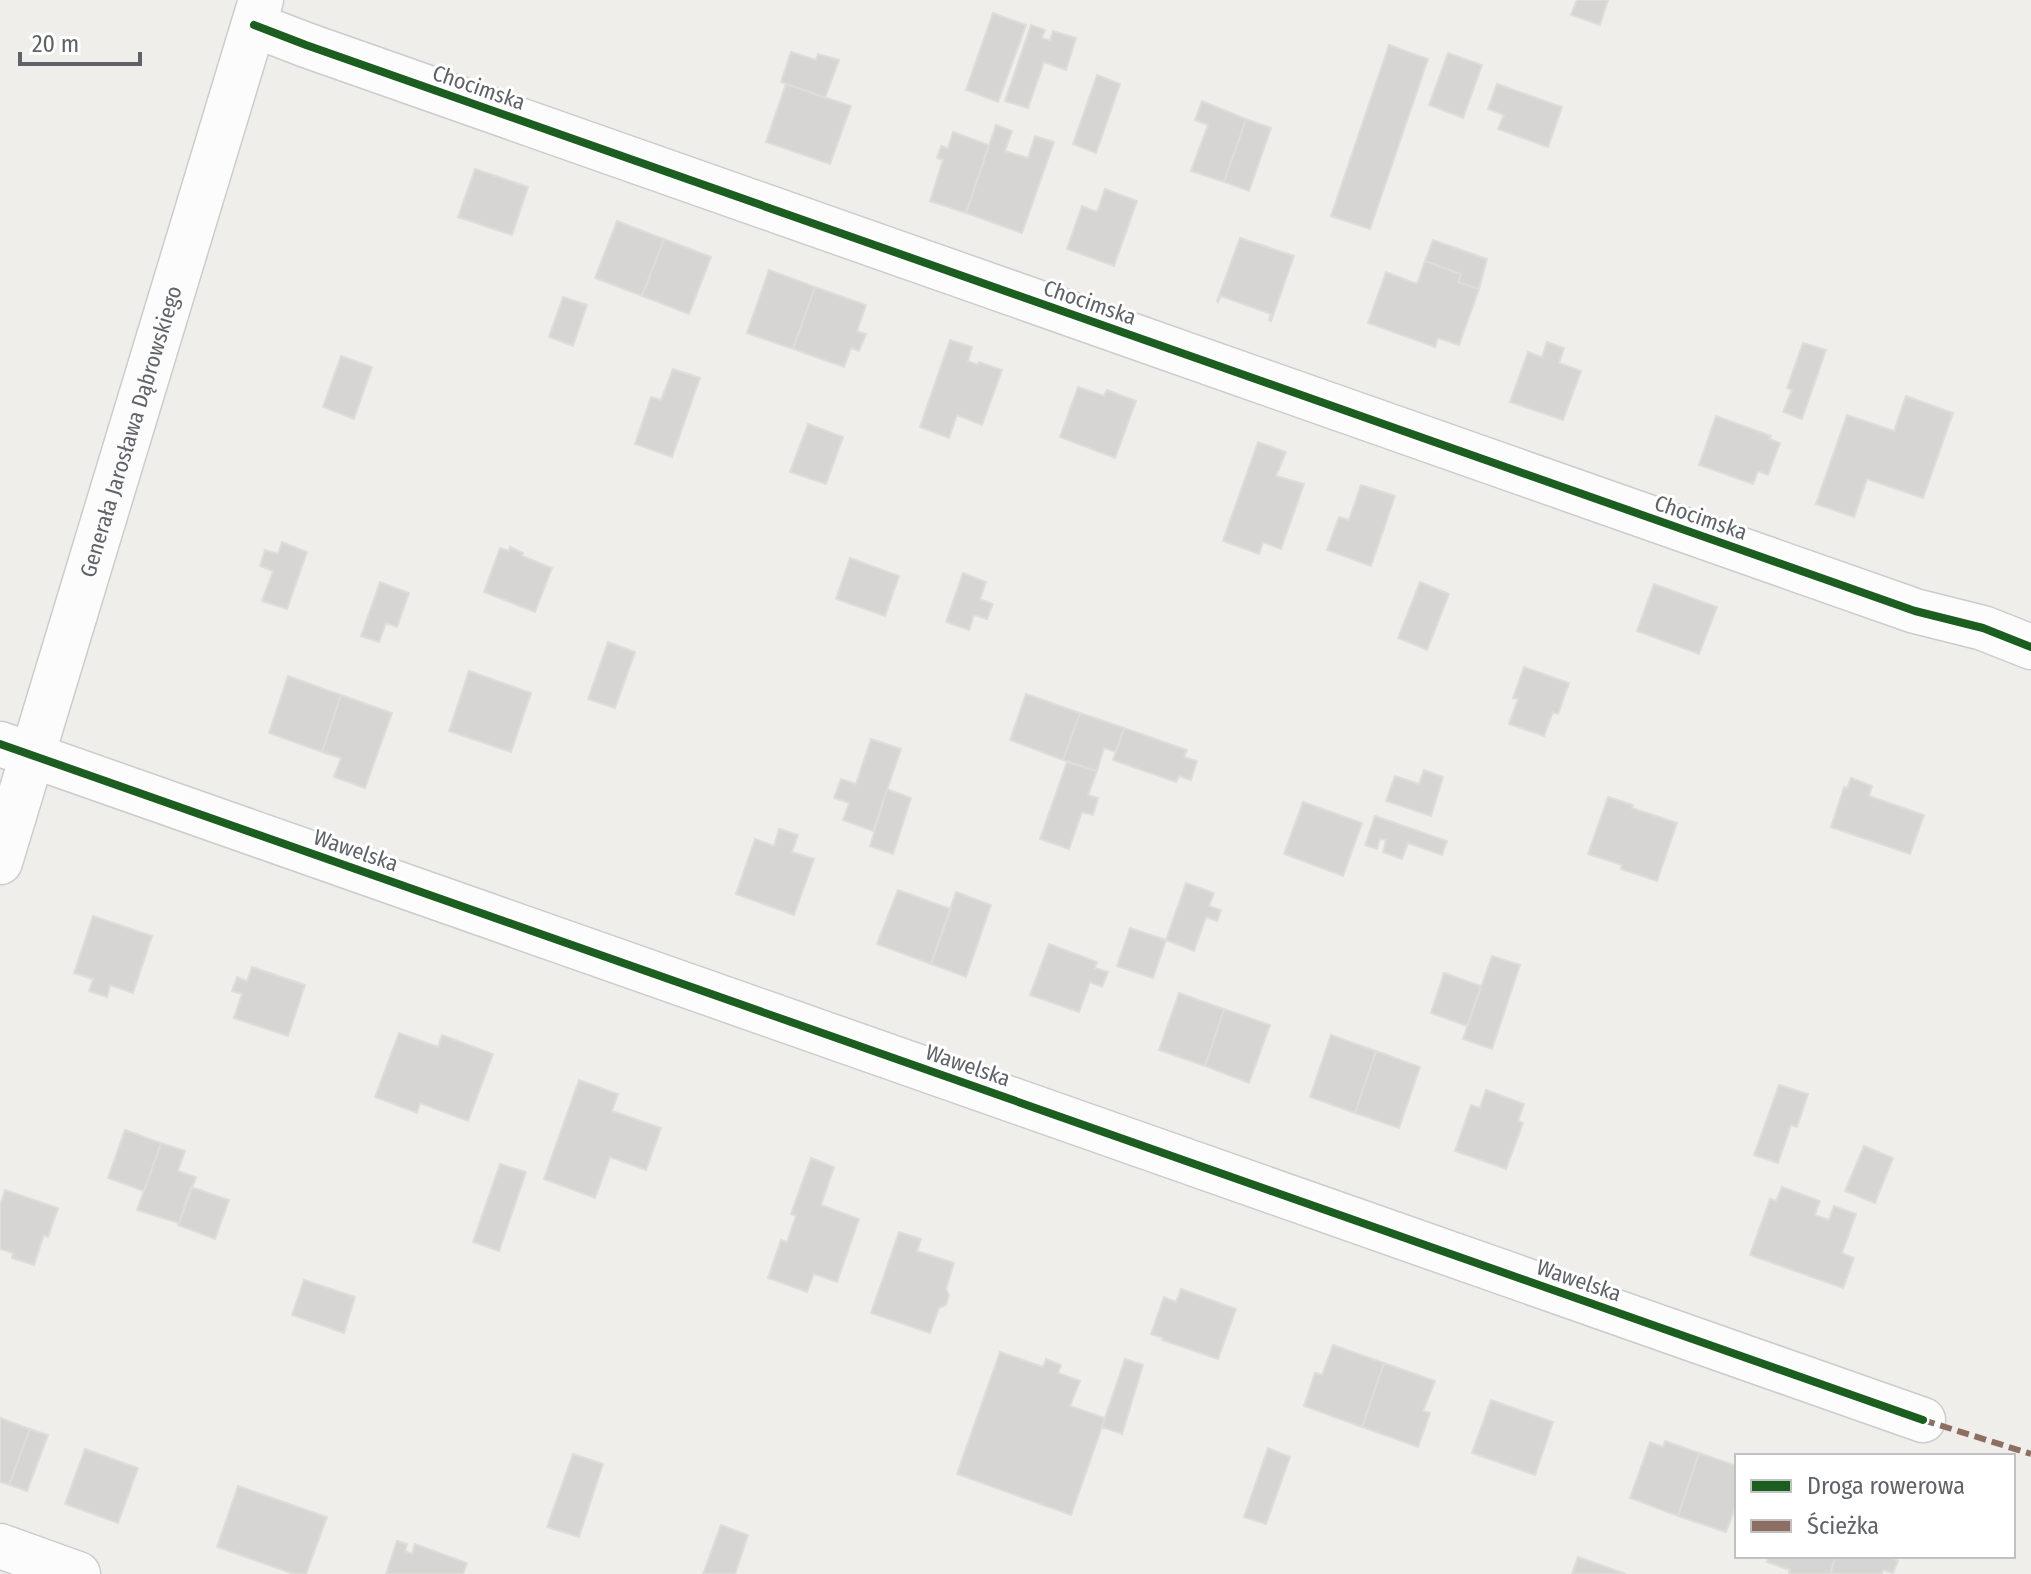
<svg xmlns="http://www.w3.org/2000/svg" width="2031" height="1574" font-family="'Fira Sans Condensed',sans-serif">
<rect width="100%" height="100%" fill="#efeeea"/>
<path fill="#d6d5d3" stroke="#deddd9" stroke-width="2" d="M1577 0H1608L1600 25 1571 15Z
M993 13 1026 25 998 102 966 90Z
M1031 25 1045 30 1042 38 1050 40 1053 31 1076 38 1066 70 1044 62 1028 108 1005 101Z
M1389 45 1428 59 1370 229 1331 216Z
M791 52 816 60 818 54 839 60 825 98 781 82Z
M1448 53 1482 65 1463 118 1429 105Z
M1097 75 1120 84 1096 153 1073 144Z
M786 84 851 106 830 164 766 142Z
M1497 84 1562 107 1548 147 1498 129 1504 115 1488 109Z
M1202 101 1246 119 1224 182 1191 171 1208 125 1195 120Z
M1246 119 1271 128 1249 191 1224 182Z
M996 125 1012 131 1005 151 1028 158 1035 136 1054 142 1022 233 966 213Z
M953 132 989 145 966 213 930 201 943 160 937 158 941 146 948 148Z
M475 169 528 187 512 235 458 217Z
M1105 189 1137 201 1114 266 1067 249 1082 206 1097 212Z
M617 221 664 239 642 296 595 278Z
M1240 238 1294 256 1271 321 1269 320 1271 314 1221 296 1218 302 1217 301Z
M664 239 711 257 689 314 642 296Z
M1433 240 1487 259 1479 289 1458 282 1461 274 1425 261Z
M1425 261 1461 274 1458 282 1479 289 1459 345 1438 338 1435 347 1368 323 1386 272 1417 284Z
M769 270 815 287 793 349 747 333Z
M815 287 866 305 857 331 866 334 859 351 851 348 844 367 793 349Z
M563 297 587 305 573 346 549 337Z
M950 340 972 347 968 361 978 365 979 362 1002 370 982 425 957 415 949 438 920 427Z
M1547 342 1564 348 1559 363 1581 371 1563 420 1510 402 1528 352 1542 357Z
M1803 343 1826 350 1802 419 1783 412 1792 390 1787 388Z
M341 356 372 367 354 419 323 407Z
M673 369 700 378 672 457 635 444 651 397 661 400Z
M1078 387 1104 396 1107 390 1136 401 1115 458 1060 437Z
M1906 396 1953 413 1923 498 1867 479 1854 517 1816 504 1847 415 1894 431Z
M1716 416 1771 436 1769 439 1780 443 1768 475 1758 471 1753 484 1699 465Z
M808 424 843 437 826 484 790 472Z
M1258 442 1286 452 1276 476 1304 484 1281 549 1263 542 1259 554 1223 541Z
M1361 485 1395 496 1371 566 1327 550 1339 517 1349 520Z
M282 542 307 552 287 609 262 601 273 571 260 566 265 550 278 554Z
M510 547 523 553 522 556 552 568 535 612 484 592 500 548 509 551Z
M850 558 899 576 885 616 836 599Z
M963 573 986 582 980 599 993 604 987 619 974 615 969 630 946 622Z
M380 582 409 593 397 627 386 623 379 642 361 636Z
M1420 582 1449 594 1427 650 1398 638Z
M1654 584 1717 607 1699 654 1637 631Z
M608 642 635 652 615 708 588 699Z
M1524 667 1569 683 1558 714 1553 712 1544 736 1509 724 1518 699 1513 698Z
M469 671 531 693 511 752 449 731Z
M288 676 341 695 322 752 269 733Z
M1026 694 1080 713 1063 760 1010 740Z
M341 695 392 713 365 788 334 777 341 758 322 752Z
M1080 713 1124 728 1116 752 1104 748 1097 771 1063 760Z
M1124 728 1187 750 1184 757 1197 761 1191 780 1179 776 1176 782 1113 760Z
M871 739 901 749 873 831 843 820 849 803 834 798 841 779 856 784Z
M1067 762 1097 771 1088 795 1098 798 1093 815 1082 812 1069 849 1040 839Z
M1424 770 1443 777 1431 816 1386 801 1395 776 1419 784Z
M1851 778 1872 786 1869 796 1924 815 1910 854 1831 827 1844 787 1847 788Z
M887 789 911 798 893 854 870 846Z
M1608 797 1633 805 1632 808 1677 823 1657 881 1621 869 1622 865 1588 854Z
M1303 802 1362 823 1343 876 1284 854Z
M1375 816 1447 841 1442 855 1408 843 1402 859 1383 852 1386 840 1380 839 1377 849 1365 845Z
M779 829 798 835 792 852 814 859 794 915 736 894 755 839 774 846Z
M1186 883 1214 893 1209 906 1221 910 1217 921 1206 917 1194 951 1166 940Z
M898 890 951 909 931 964 877 944Z
M956 892 991 905 966 977 931 964Z
M93 916 152 936 133 993 110 985 107 997 89 991 93 979 74 973Z
M1130 928 1166 940 1153 978 1117 966Z
M1049 944 1097 962 1095 968 1108 972 1102 987 1090 982 1079 1012 1030 995Z
M1492 956 1520 965 1492 1049 1463 1039Z
M252 967 305 985 288 1036 234 1018 242 994 232 991 237 977 247 981Z
M1444 973 1481 986 1467 1026 1431 1013Z
M1179 993 1224 1009 1205 1066 1159 1050Z
M1224 1009 1270 1025 1249 1083 1205 1066Z
M399 1033 438 1047 442 1035 493 1054 468 1121 420 1103 417 1113 375 1097Z
M1331 1035 1376 1051 1355 1113 1310 1097Z
M1376 1051 1420 1067 1399 1128 1355 1113Z
M579 1080 618 1094 612 1111 661 1128 646 1170 610 1157 595 1198 544 1179Z
M1779 1085 1808 1094 1797 1127 1791 1125 1778 1163 1754 1155Z
M1486 1090 1524 1104 1518 1121 1523 1123 1506 1169 1455 1151 1471 1105 1480 1108Z
M125 1130 161 1143 144 1191 108 1178Z
M161 1143 185 1151 178 1171 196 1177 179 1223 137 1210Z
M1864 1146 1893 1158 1875 1203 1845 1191Z
M811 1158 834 1167 821 1205 859 1219 837 1282 814 1274 807 1292 768 1278 781 1240 787 1242 796 1216 791 1214Z
M500 1164 526 1172 499 1251 473 1242Z
M191 1187 229 1200 215 1239 178 1225Z
M1782 1187 1820 1201 1815 1215 1829 1220 1834 1206 1856 1214 1842 1253 1854 1258 1843 1288 1750 1255 1770 1199 1776 1201Z
M5 1190 58 1208 48 1237 44 1235 34 1265 12 1258 13 1253 0 1249V1206Z
M899 1232 921 1239 917 1251 954 1263 946 1289 949 1295 946 1305 939 1308 930 1333 871 1313Z
M304 1280 355 1297 344 1333 292 1315Z
M1181 1289 1236 1309 1218 1359 1162 1340 1163 1338 1151 1334 1164 1297 1176 1302Z
M1333 1345 1384 1363 1362 1427 1304 1406 1315 1373 1322 1375Z
M1000 1352 1043 1367 1046 1359 1061 1365 1058 1373 1080 1381 1070 1406 1105 1418 1071 1515 957 1474Z
M1125 1359 1143 1365 1122 1434 1102 1427Z
M1384 1363 1435 1381 1423 1411 1430 1413 1418 1447 1362 1427Z
M1491 1400 1553 1422 1535 1475 1472 1453Z
M0 1418 30 1429 9 1485 0 1482Z
M30 1429 48 1435 27 1491 9 1485Z
M1665 1441 1699 1453 1678 1516 1630 1498 1650 1442 1663 1447Z
M1268 1448 1290 1457 1266 1524 1244 1517Z
M85 1449 138 1468 118 1523 65 1504Z
M1699 1453 1737 1466 1735 1472 1737 1473V1503L1726 1532 1678 1516Z
M573 1454 603 1464 579 1537 547 1527Z
M238 1486 327 1517 306 1574H294L217 1547Z
M721 1525 748 1535 735 1574H703Z
M397 1541 407 1544 405 1551 412 1554 415 1544 467 1563 463 1574H386Z
M1769 1556H1836L1830 1574H1789L1790 1570 1767 1562Z
M1836 1556H1887L1898 1561 1893 1573 1883 1570 1882 1574H1830Z
M1578 1557 1626 1574H1572Z"/>
<g fill="none" stroke-linecap="round" stroke-linejoin="round">
<defs>
<g id="minor">
<path d="M254 25 306 45 1915 611 1983 628 2031 647"/>
<path d="M0 744 1923 1420"/>
<path id="s1" d="M0 862 261 0"/>
<path d="M0 1546 78 1574"/>
</g>
</defs>
<use href="#minor" stroke="#cbcccc" stroke-width="47"/>
<use href="#minor" stroke="#fdfcfc" stroke-width="44"/>
<path stroke="#8d6e63" stroke-width="6" stroke-dasharray="12 6" stroke-linecap="butt" d="M1923 1420 2031 1454"/>
<defs>
<path id="cycleway" d="M254 25 306 45 1915 611 1983 628 2031 647
M0 744 1923 1420"/>
</defs>
<use href="#cycleway" stroke="#fff" stroke-width="13"/>
<use href="#cycleway" stroke="#1b5e20" stroke-width="8"/>
</g>
<g text-anchor="middle" stroke-width="6" stroke-linejoin="round" paint-order="stroke">
<g font-size="22" fill="#5f6368" stroke="#fff">
<text transform="translate(479 87) rotate(19)" y="8">Chocimska</text>
<text transform="translate(1090 302) rotate(19)" y="8">Chocimska</text>
<text dy="8" stroke="none"><textPath href="#s1" startOffset="450">Generała Jarosława Dąbrowskiego</textPath></text>
<text transform="translate(1701 517) rotate(19)" y="8">Chocimska</text>
<text transform="translate(356 850) rotate(19)" y="8">Wawelska</text>
<text transform="translate(968 1065) rotate(19)" y="8">Wawelska</text>
<text transform="translate(1579 1280) rotate(19)" y="8">Wawelska</text>
</g>
</g>
<rect x="1735" y="1454" width="280" height="104" fill="#ffffff" stroke="#bfc1c3" stroke-width="2"/>
<rect x="1751" y="1480" width="40" height="12" fill="#1b5e20" stroke="#bfc1c3" stroke-width="2"/>
<text x="1807" y="1494" font-size="24" fill="#5f6368">Droga rowerowa</text>
<rect x="1751" y="1520" width="40" height="12" fill="#8d6e63" stroke="#bfc1c3" stroke-width="2"/>
<text x="1807" y="1534" font-size="24" fill="#5f6368">Ścieżka</text>
<path d="M20 52v12h120v-12" fill="none" stroke="#5f6368" stroke-width="4"/>
<text x="32" y="52" font-size="24" fill="#5f6368" stroke="#ffffff" stroke-width="6" paint-order="stroke">20 m</text>
</svg>
